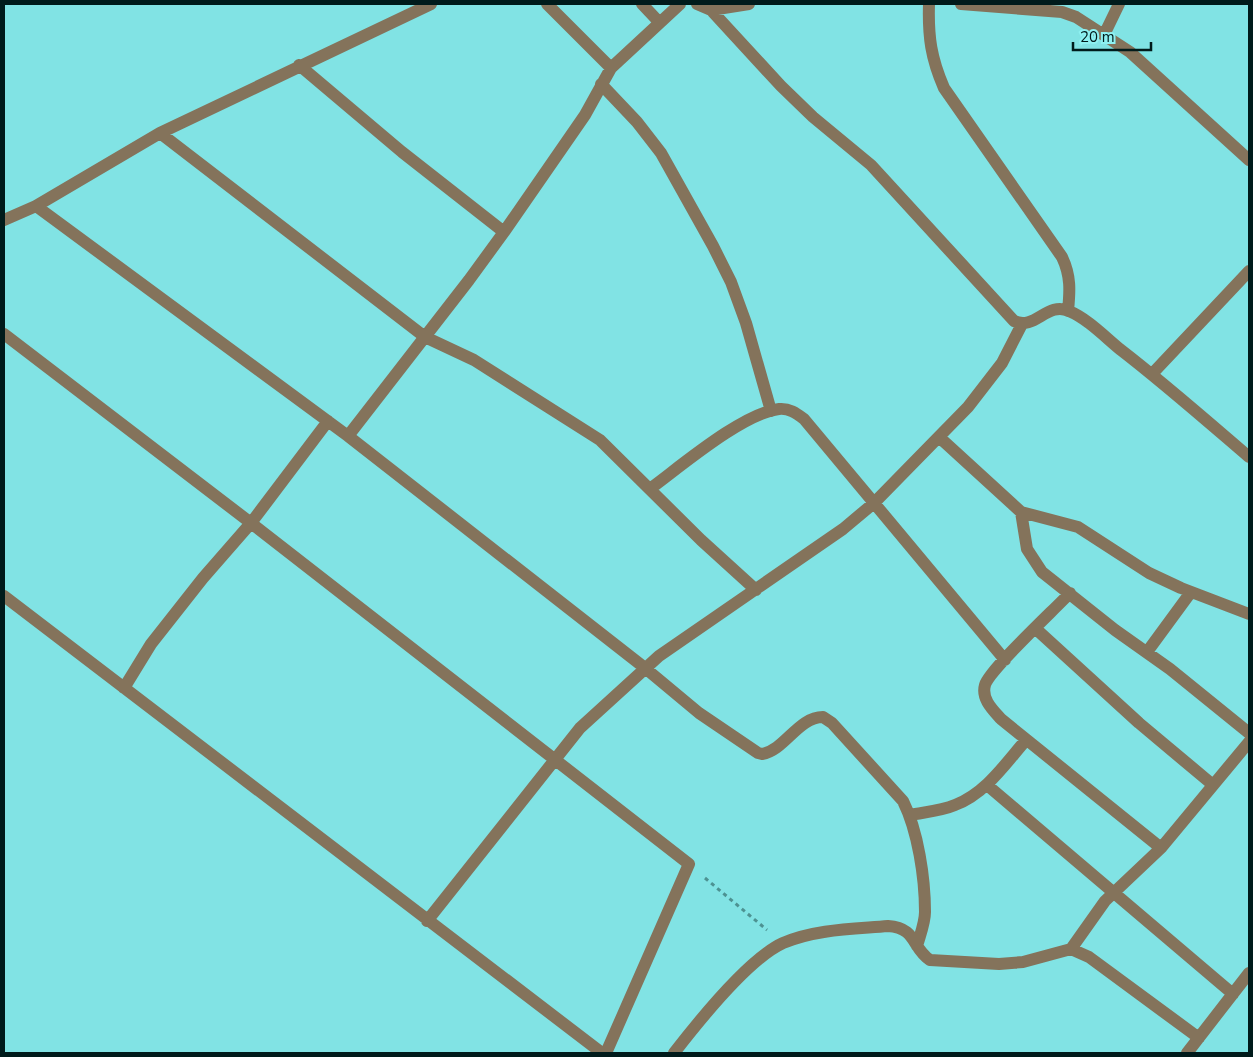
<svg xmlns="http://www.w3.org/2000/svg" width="1253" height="1057" font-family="'Nunito Sans',sans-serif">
<rect width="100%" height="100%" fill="#81e3e4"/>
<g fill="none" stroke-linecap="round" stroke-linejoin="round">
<path stroke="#4d9292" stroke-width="3" stroke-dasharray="4 4" stroke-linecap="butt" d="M705 878 767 930"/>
<path stroke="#84735b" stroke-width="12" d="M547 4 611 68
M642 4 659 22
M697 4 711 10 749 4
M929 4C928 37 931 58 944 88L1062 257C1071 276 1070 291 1068 311
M961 4 1062 12 1076 17 1130 52 1249 160
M711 10 781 86 813 117 871 165 1014 321C1035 331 1047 301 1069 311 1088 319 1105 337 1121 350 1165 384 1207 421 1249 457
M1104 35 1119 4
M299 65 402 152 504 232
M601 84 637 122 661 153 713 246 731 282 746 323 771 411
M160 133 425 337 474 360 600 440 701 540 756 590
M36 206 348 436 469 280 504 232 585 115 611 68 680 4
M4 220 36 206 160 133 431 4
M4 334 251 523 689 864 606 1053
M1152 374 1249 271
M348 436 645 668 699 713 758 753 762 754C785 750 798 717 823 717L832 723 903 801C918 831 925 878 925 912 925 923 920 935 917 946
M939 437 1021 512 1078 527 1149 573 1181 588 1249 614
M651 488C681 466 743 413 779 409 789 408 796 413 804 419L1005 660
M1021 512 1027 549 1042 572 1115 630 1170 669 1249 733
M1070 593C1055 609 989 670 985 685 981 699 993 710 1001 719L1161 848 1249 742
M4 596 602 1053
M1036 629 1139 723 1213 785
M1147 652 1191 592
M124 688 151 644 203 578 251 523 328 421
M987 785 1233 994
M910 815C925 812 941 811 955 805 986 793 1005 764 1026 740
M427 921 580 728 659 656 843 529 874 503 968 407 1002 363 1022 324
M1071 949 1105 901 1161 848
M674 1053C698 1022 748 959 783 943 816 929 854 929 888 926 917 928 911 947 930 960L999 964 1023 962 1071 949 1089 957 1199 1038
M1187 1053 1249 973"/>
</g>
<rect width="1253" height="1057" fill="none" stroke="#001b1b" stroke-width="10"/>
<path d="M1073 42v8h78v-8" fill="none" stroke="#001b1b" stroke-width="2.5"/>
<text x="1080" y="42" font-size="15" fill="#001b1b" stroke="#8ef1f1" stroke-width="4" paint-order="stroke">20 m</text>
</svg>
